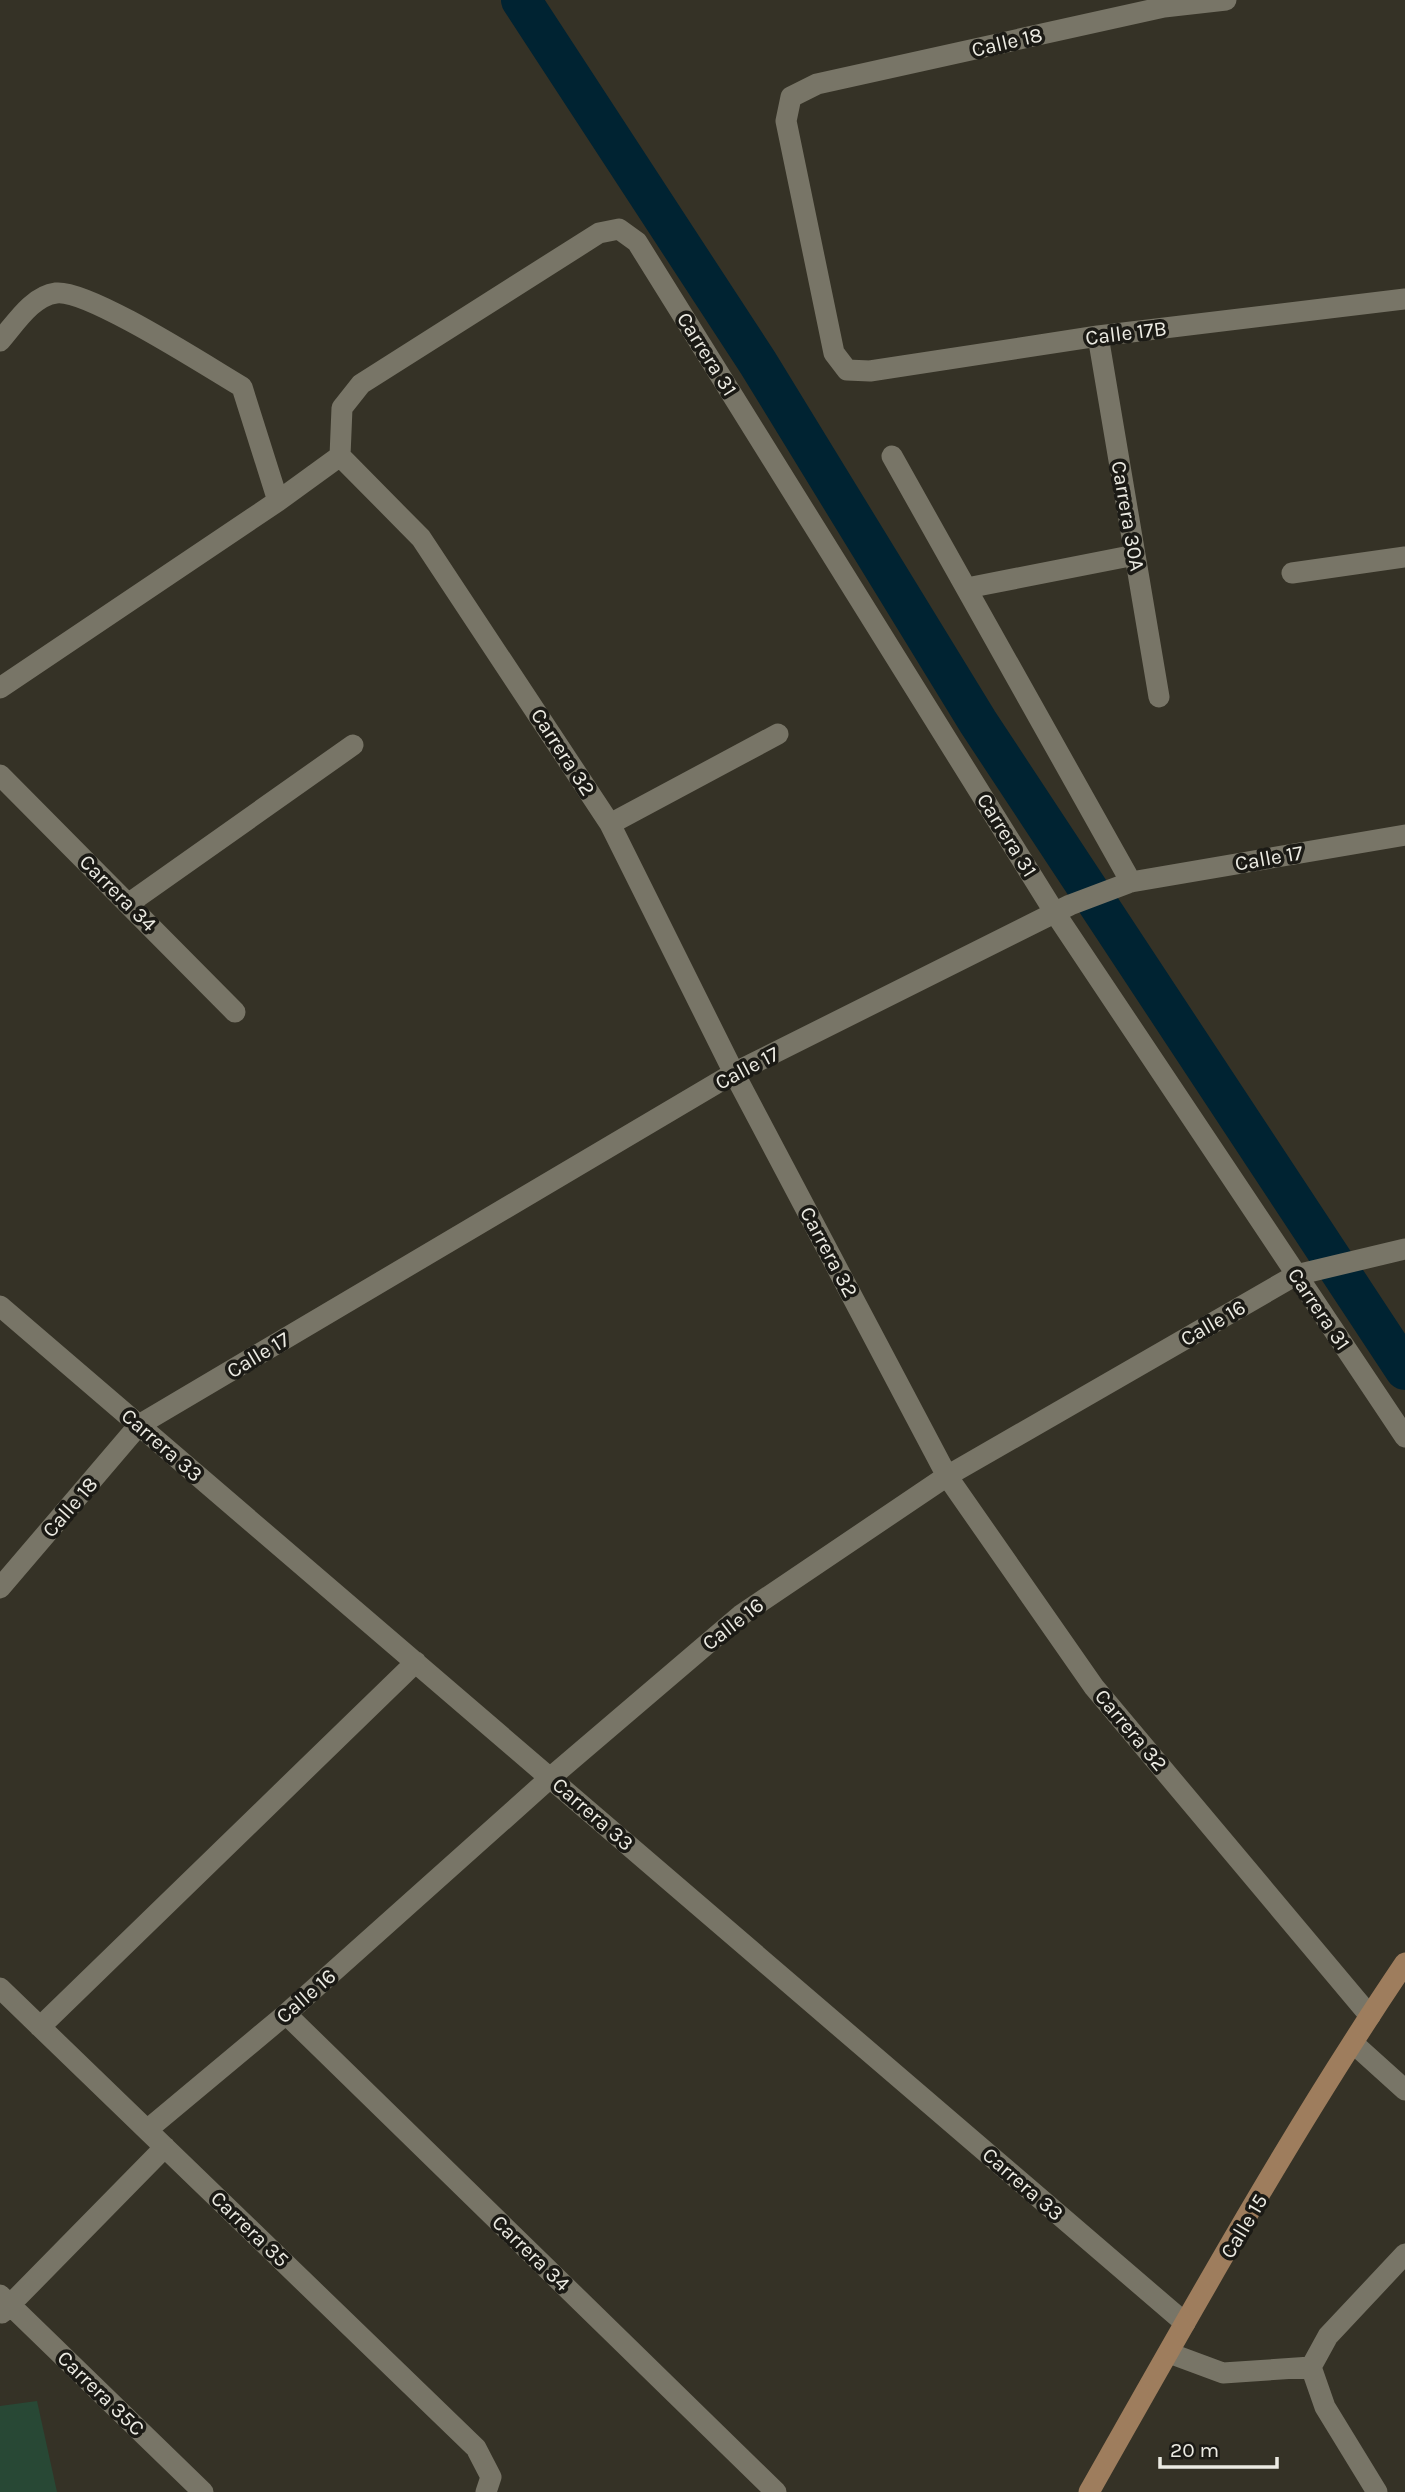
<svg xmlns="http://www.w3.org/2000/svg" width="1405" height="2492" font-family="Karla,sans-serif">
<rect width="100%" height="100%" fill="#353226"/>
<path fill="#284835" d="M37 2401 57 2492H0V2406Z"/>
<g fill="none" stroke-linecap="round" stroke-linejoin="round">
<path stroke="#002332" stroke-width="40" d="M521 0 758 363 978 722 1405 1370"/>
<path stroke="#787567" stroke-width="21" d="M1226 0 1164 7 817 84 791 97 786 121 834 353 847 370 870 371 1098 336 1405 299
M1098 336 1159 697
M0 341C15 324 32 296 56 293 88 289 208 367 242 387L278 501
M340 456 421 538 610 824 734 1073 947 1476 1094 1687 1370 2016
M340 456 342 408 361 384 599 233 619 229 637 242 1055 913 1405 1437
M892 456 1131 882
M1292 573 1405 557
M967 588 1135 555
M0 688 278 501 340 456
M0 775 235 1012
M610 824 778 734
M128 904 353 745
M0 1306 1185 2323
M0 1588 139 1425 734 1073 1070 905 1131 882 1405 835
M0 1988 476 2448 491 2477 486 2492
M286 2014 776 2492
M40 2027 416 1662
M1353 2043 1405 2090
M147 2130 286 2014 550 1778 741 1615 947 1476 1296 1275 1405 1249
M0 2295 203 2492
M2 2313 165 2147
M1169 2353 1223 2373 1311 2367
M1377 2492 1325 2407 1311 2367 1328 2336 1405 2254"/>
<path stroke="#9e7d5d" stroke-width="21" d="M1089 2492C1190 2314 1290 2133 1405 1963"/>
</g>
<g text-anchor="middle" stroke-width="7" stroke-linejoin="round" paint-order="stroke">
<g font-size="21" fill="#ecebe3" stroke="#1b1a15">
<text transform="translate(1007 42) rotate(-13)" y="7">Calle 18</text>
<text transform="translate(1126 333) rotate(-7)" y="7">Calle 17B</text>
<text transform="translate(707 354) rotate(58)" y="7">Carrera 31</text>
<text transform="translate(1128 516) rotate(80)" y="7">Carrera 30A</text>
<text transform="translate(563 752) rotate(57)" y="7">Carrera 32</text>
<text transform="translate(1007 835) rotate(58)" y="7">Carrera 31</text>
<text transform="translate(1269 858) rotate(-10)" y="7">Calle 17</text>
<text transform="translate(118 893) rotate(45)" y="7">Carrera 34</text>
<text transform="translate(747 1068) rotate(-28)" y="7">Calle 17</text>
<text transform="translate(829 1252) rotate(62)" y="7">Carrera 32</text>
<text transform="translate(1319 1309) rotate(56)" y="7">Carrera 31</text>
<text transform="translate(1213 1323) rotate(-30)" y="7">Calle 16</text>
<text transform="translate(258 1355) rotate(-31)" y="7">Calle 17</text>
<text transform="translate(162 1445) rotate(41)" y="7">Carrera 33</text>
<text transform="translate(70 1507) rotate(-49)" y="7">Calle 18</text>
<text transform="translate(733 1624) rotate(-38)" y="7">Calle 16</text>
<text transform="translate(1131 1730) rotate(50)" y="7">Carrera 32</text>
<text transform="translate(593 1814) rotate(41)" y="7">Carrera 33</text>
<text transform="translate(306 1996) rotate(-41)" y="7">Calle 16</text>
<text transform="translate(1023 2184) rotate(41)" y="7">Carrera 33</text>
<text transform="translate(1244 2226) rotate(-59)" y="7">Calle 15</text>
<text transform="translate(250 2229) rotate(44)" y="7">Carrera 35</text>
<text transform="translate(531 2253) rotate(44)" y="7">Carrera 34</text>
<text transform="translate(101 2393) rotate(44)" y="7">Carrera 35C</text>
</g>
</g>
<path d="M1160 2457v10h117v-10" fill="none" stroke="#ecebe3" stroke-width="3.5"/>
<text x="1170" y="2457" font-size="21" fill="#ecebe3" stroke="#1b1a15" stroke-width="5" paint-order="stroke">20 m</text>
</svg>
